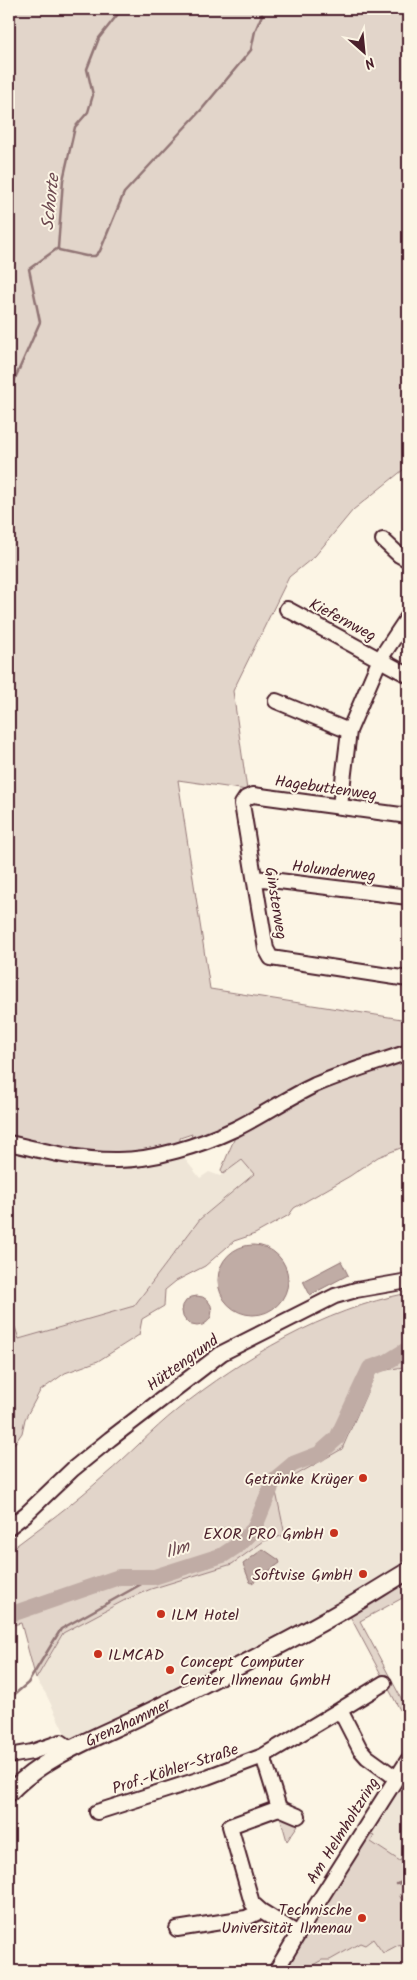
<svg xmlns="http://www.w3.org/2000/svg" width="417" height="1980" font-family="Kalam,sans-serif">
<rect width="100%" height="100%" fill="#fcf5e5"/>
<filter id="ink" filterUnits="userSpaceOnUse"><feTurbulence type="fractalNoise" baseFrequency=".02" numOctaves="2"/><feDisplacementMap in="SourceGraphic" scale="10" xChannelSelector="R" yChannelSelector="G"/><feConvolveMatrix kernelMatrix="1 2 1 2 8 2 1 2 1" color-interpolation-filters="sRGB"/></filter>
<g filter="url(#ink)">
<path fill="#eee5d7" d="M12 1151 66 1159 180 1153 200 1178 209 1172 220 1176 242 1160 254 1173 200 1219 134 1306 18 1339 15 1327 9 1326V1191Z
M408 1366V1563L391 1571 298 1628 127 1714 68 1740 46 1694 36 1679 63 1633 125 1600 151 1589 232 1564 264 1541 285 1535 274 1487 342 1449 376 1372Z
M408 1769V1971H285Z"/>
<path fill="#e2d5ca" stroke="#967a7a" d="M9 9H408V466L353 510 315 556 289 577 257 642 233 691 247 790 178 780 210 989 408 1020V1049L194 1140 191 1137 192 1134 180 1138V1143C159 1148 137 1153 115 1154 80 1155 44 1144 9 1137Z
M408 1059V1145L378 1157 350 1176 294 1208 289 1215 255 1234 234 1241 205 1266 176 1281 165 1290 164 1306 142 1319 139 1335 98 1361 65 1373 40 1391 25 1419 22 1433 15 1443 9 1444V1326L15 1327 19 1339 134 1306 200 1219 254 1174 242 1160 223 1174 221 1170 236 1135 281 1106 331 1085Z
M408 1293V1366L376 1372 342 1449 275 1487 285 1535 264 1541 232 1564 151 1589 125 1600 63 1633 36 1679 21 1623 9 1626 10 1610 9 1608V1551C41 1527 74 1503 104 1476 129 1455 152 1430 177 1410 245 1356 323 1310 408 1293Z
M408 1580V1595L360 1621 408 1711V1725L350 1616Z
M282 1815 298 1825 287 1841 280 1816Z
M369 1834 374 1836 371 1842 400 1861 404 1855 408 1858V1892L399 1895C404 1904 411 1910 405 1920L408 1928V1958L400 1944 383 1953 373 1939 365 1945 360 1943 330 1960H322L302 1971H284Z"/>
<path fill="#c0aca5" stroke="#917474" d="M218 1280a35 35 0 1 1 70 0a35 35 0 1 1-70 0Z
M341 1261 348 1275 310 1295 303 1281Z
M182 1311a15 15 0 1 1 30 0a15 15 0 1 1-30 0Z
M263 1549 279 1560 280 1563 252 1583 250 1582 243 1564Z"/>
<g fill="none" stroke-linecap="round" stroke-linejoin="round">
<path stroke="#917474" stroke-width="2.5" d="M267 10 268 9
M58 248 59 250 86 256H95L100 251 124 193 202 109 251 50 255 31 262 15
M9 392 40 322 29 269 58 248 63 180 75 127 88 112 93 95 87 69 99 38 122 9
M9 1699 28 1683 61 1629 154 1577
M397 1884 408 1880"/>
<path stroke="#c0aca5" stroke-width="16" d="M9 1615 119 1577H154L223 1555 238 1545 254 1529 274 1480 293 1464 319 1454 337 1438 370 1368 387 1362 408 1349"/>
<defs>
<path id="minor" d="M383 540 399 555 408 560
M287 609 408 675
M276 701 349 731
M340 806 349 731 380 659 408 617
M408 816 253 795 246 798 242 804 266 949 271 958 408 979
M255 878 408 897
M9 1143C43 1151 79 1160 114 1160 152 1161 201 1145 235 1129 262 1116 287 1098 315 1085 345 1072 377 1063 408 1052
M9 1527 26 1514 73 1469 110 1439 222 1353 335 1296 356 1290 408 1281
M340 1710 384 1683
M9 1756 32 1752 61 1742 71 1749
M279 1808 298 1816
M97 1812 207 1777 263 1756
M177 1929 246 1918 261 1911
M298 1934 261 1911 252 1903 230 1826 279 1808 263 1756 340 1710 360 1749 367 1757 396 1778
M276 1971 298 1934 408 1760"/>
<g id="major">
<path id="s1" d="M9 1793C46 1754 101 1736 149 1712 213 1679 278 1648 340 1612 363 1599 386 1584 408 1571"/>
</g>
</defs>
<use href="#minor" stroke="#4a1f2b" stroke-width="18"/>
<use href="#major" stroke="#4a1f2b" stroke-width="20"/>
<use href="#minor" stroke="#fcf5e5" stroke-width="14"/>
<use href="#major" stroke="#fcf5e5" stroke-width="16"/>
</g>
</g>
<g fill="#c8321e" stroke="#fcf5e5" stroke-width="2">
<circle cx="363" cy="1478" r="5"/>
<circle cx="334" cy="1533" r="5"/>
<circle cx="363" cy="1574" r="5"/>
<circle cx="161" cy="1614" r="5"/>
<circle cx="98" cy="1654" r="5"/>
<circle cx="170" cy="1670" r="5"/>
<circle cx="362" cy="1918" r="5"/>
</g>
<g text-anchor="middle" stroke-width="4" stroke-linejoin="round" paint-order="stroke">
<g font-size="16" fill="#4a1f2b" stroke="#fcf5e5">
<text transform="translate(343 619) rotate(28)" y="6">Kiefernweg</text>
<text transform="translate(326 787) rotate(8)" y="6">Hagebuttenweg</text>
<text transform="translate(334 870) rotate(7)" y="6">Holunderweg</text>
<text transform="translate(277 903) rotate(81)" y="6">Ginsterweg</text>
<text transform="translate(182 1362) rotate(-36)" y="6">Hüttengrund</text>
<text dy="6" stroke="none"><textPath href="#s1" startOffset="139">Grenzhammer</textPath></text>
<text transform="translate(175 1768) rotate(-18)" y="6">Prof.-Köhler-Straße</text>
<text transform="translate(342 1830) rotate(-58)" y="6">Am Helmholtzring</text>
</g>
<g font-size="16" fill="#4a1f2b" stroke="#fcf5e5" text-anchor="end">
<text x="353" y="1484">Getränke Krüger</text>
<text x="324" y="1539">EXOR PRO GmbH</text>
<text x="353" y="1580">Softvise GmbH</text>
<text x="171" y="1620" text-anchor="start">ILM Hotel</text>
<text x="108" y="1660" text-anchor="start">ILMCAD</text>
<text x="180" y="1667" text-anchor="start">Concept Computer<tspan x="180" dy="18">Center Ilmenau GmbH</tspan></text>
<text x="352" y="1915">Technische<tspan x="352" dy="18">Universität Ilmenau</tspan></text>
</g>
<g font-size="18" font-style="italic" fill="#6d4950" stroke="#fcf5e5">
<text transform="translate(50 202) rotate(-84)" y="6">Schorte</text>
<text transform="translate(177 1549) rotate(-17)" y="6">Ilm</text>
</g>
</g>
<rect width="417" height="1980" fill="none" stroke="#fcf5e5" stroke-width="30"/>
<rect x="15" y="15" width="387" height="1950" fill="none" stroke="#4a1f2b" stroke-width="2" filter="url(#ink)"/>
<g transform="translate(364 52) rotate(153)" stroke="#fcf5e5" stroke-width="4" paint-order="stroke">
<path d="M0-4L9 19L0 12L-9 19Z" fill="#4a1f2b"/>
<text y="-8" font-size="14" font-weight="bold" text-anchor="middle" fill="#4a1f2b">N</text>
</g>
</svg>
